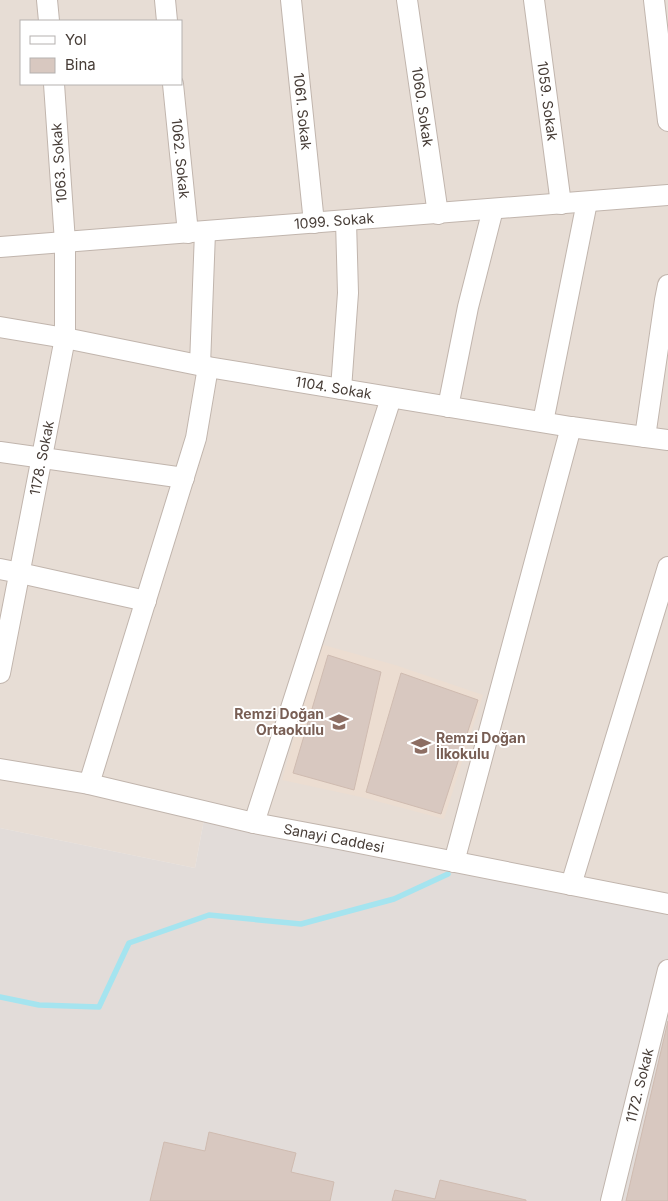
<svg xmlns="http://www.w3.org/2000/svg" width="668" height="1201" font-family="Inter,sans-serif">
<rect width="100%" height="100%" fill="#f3ece7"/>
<path fill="#e7ddd5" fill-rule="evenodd" d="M0 0H668V915L205 814 195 868 0 828ZM21 21H181V84H21Z"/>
<path fill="#e2dcd9" d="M205 814 668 915V1201H0V828L195 868Z"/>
<path fill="#ecddd1" d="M320 644 395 665 483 695 444 819 361 797 282 780Z"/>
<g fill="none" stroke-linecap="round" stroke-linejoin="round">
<path stroke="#a5e4ef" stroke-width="5.5" d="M0 997 39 1005 99 1007 129 943 209 915 301 924 394 899 448 874"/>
</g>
<path fill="#d8c8c0" stroke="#cfbbb0" d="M328 655 381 672 354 790 293 773Z
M401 673 478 700 441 814 366 792Z
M668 1021V1201H626Z
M209 1132 296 1153 291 1172 334 1182 330 1201H150L164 1142 205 1151Z
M440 1180 526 1200V1201H392L395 1190 435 1199Z"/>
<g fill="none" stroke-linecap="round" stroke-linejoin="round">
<defs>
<g id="minor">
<path d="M47 0 49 21"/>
<path d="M165 0 167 21"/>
<path id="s1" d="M291 0 314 223"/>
<path id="s2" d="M407 0 438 214"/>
<path id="s3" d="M534 0 561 204"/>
<path d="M654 0 668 121"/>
<path id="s4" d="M173 84 188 233"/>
<path id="s5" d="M0 247 668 195"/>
<path id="s6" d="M0 327 65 338 208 367 571 427 668 440"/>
<path d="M200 365 205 232"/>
<path d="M341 389 348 293 346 221"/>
<path d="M448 407 468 307 493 209"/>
<path d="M543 422 587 202"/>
<path d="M645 437 665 300 668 285"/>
<path d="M0 452 184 478"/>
<path d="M0 569 20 573 146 601"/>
<path id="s7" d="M0 673 65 338V242L54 84"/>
<path id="s8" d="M0 769 89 784 254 823 339 839 668 904"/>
<path d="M89 784 196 438 208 367"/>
<path d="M254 823 391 398"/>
<path d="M454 862 571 427"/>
<path d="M571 885 668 567"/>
<path id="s9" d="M611 1201 668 970"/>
</g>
</defs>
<use href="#minor" stroke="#c1b5ad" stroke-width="22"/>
<use href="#minor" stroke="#fff" stroke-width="20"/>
</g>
<defs>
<symbol id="school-bare" viewBox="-9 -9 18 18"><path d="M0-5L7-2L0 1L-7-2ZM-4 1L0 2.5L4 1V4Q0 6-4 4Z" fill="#8d6e63" stroke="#fff" stroke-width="2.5" paint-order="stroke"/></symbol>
</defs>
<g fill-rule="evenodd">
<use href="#school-bare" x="325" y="708" width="28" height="28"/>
<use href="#school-bare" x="407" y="732" width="28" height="28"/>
</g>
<g text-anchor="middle" stroke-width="4" stroke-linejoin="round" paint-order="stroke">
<g font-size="14" fill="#463c36" stroke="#fff">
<text dy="5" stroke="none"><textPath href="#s3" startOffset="102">1059. Sokak</textPath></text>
<text dy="5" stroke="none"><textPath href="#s2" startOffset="108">1060. Sokak</textPath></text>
<text dy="5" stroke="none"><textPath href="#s1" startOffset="112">1061. Sokak</textPath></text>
<text dy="5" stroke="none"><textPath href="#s4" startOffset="75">1062. Sokak</textPath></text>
<text transform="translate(59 163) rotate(-94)" y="5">1063. Sokak</text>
<text dy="5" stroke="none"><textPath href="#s5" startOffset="335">1099. Sokak</textPath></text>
<text dy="5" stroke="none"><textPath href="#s6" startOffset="339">1104. Sokak</textPath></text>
<text dy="5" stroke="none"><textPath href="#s7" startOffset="219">1178. Sokak</textPath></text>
<text dy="5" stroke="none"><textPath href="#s8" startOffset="341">Sanayi Caddesi</textPath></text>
<text dy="5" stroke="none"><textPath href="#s9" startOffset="119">1172. Sokak</textPath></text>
</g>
<g font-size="14" font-weight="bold" fill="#785e54" stroke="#fff" text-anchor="end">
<text x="324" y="719">Remzi Doğan<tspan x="324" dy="16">Ortaokulu</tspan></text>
<text x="436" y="743" text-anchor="start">Remzi Doğan<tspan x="436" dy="16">İlkokulu</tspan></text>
</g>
</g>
<rect x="20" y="20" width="162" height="65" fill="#ffffff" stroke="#b5b1af"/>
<rect x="30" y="36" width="25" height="8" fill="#ffffff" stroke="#b5b1af"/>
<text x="65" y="45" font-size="15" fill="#463c36">Yol</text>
<rect x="30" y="58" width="25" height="15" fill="#d8c8c0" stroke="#b5b1af"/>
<text x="65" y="70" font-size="15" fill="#463c36">Bina</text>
</svg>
